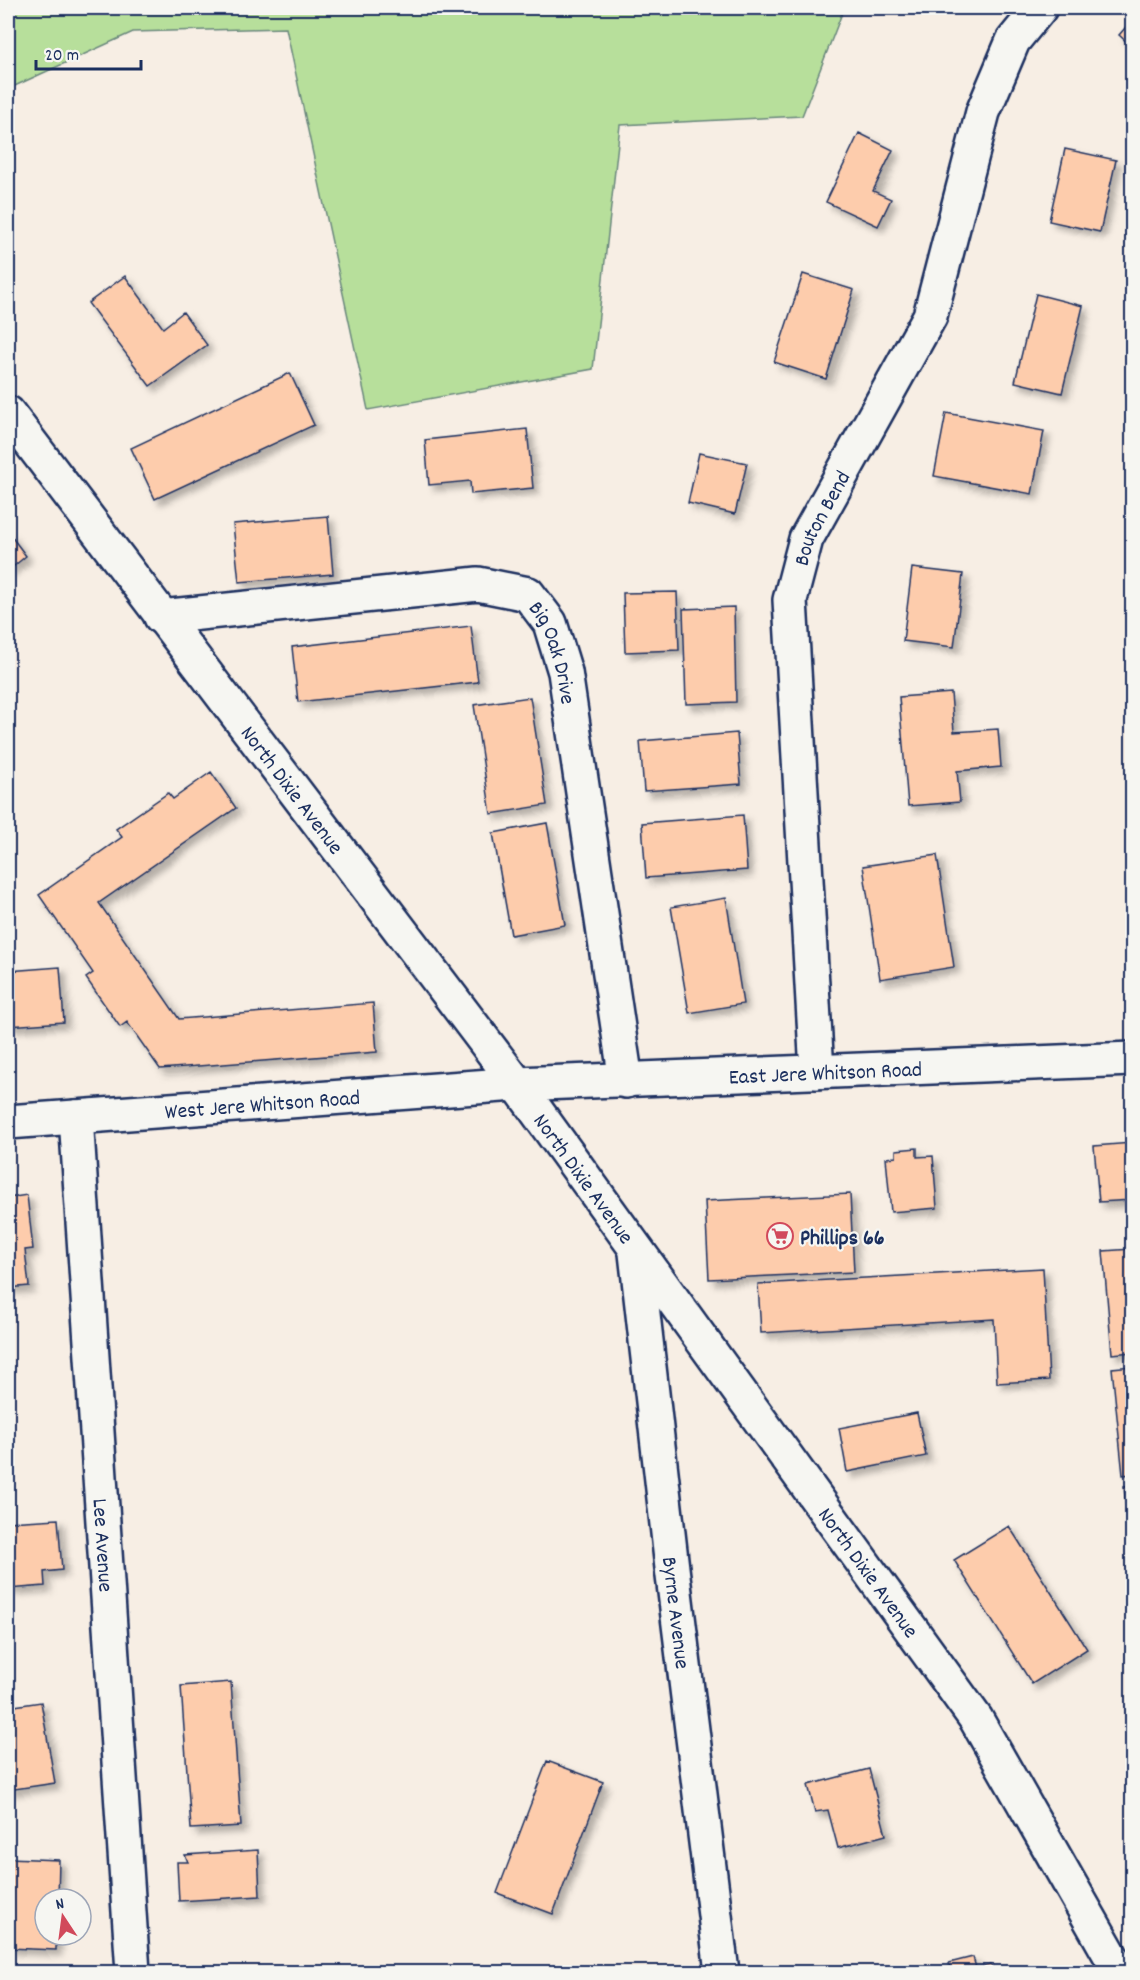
<svg xmlns="http://www.w3.org/2000/svg" width="1140" height="1980" font-family="Dekko,sans-serif">
<defs>
<filter id="shadow"><feDropShadow dx="5.5" dy="5.5" stdDeviation="3" flood-color="#0004"/></filter>
</defs>
<rect width="100%" height="100%" fill="#f7eee4"/>
<filter id="ink" filterUnits="userSpaceOnUse"><feTurbulence type="fractalNoise" baseFrequency=".0167" numOctaves="2"/><feDisplacementMap in="SourceGraphic" scale="12" xChannelSelector="R" yChannelSelector="G"/><feConvolveMatrix kernelMatrix="1 2 1 2 8 2 1 2 1" color-interpolation-filters="sRGB"/></filter>
<g filter="url(#ink)">
<path fill="#b7df9b" stroke="#69877c" stroke-width="1.5" d="M8 8H844L802 116 620 125 593 369 368 410 286 28 133 32 8 89Z"/>
<path fill="#fdccac" stroke="#1b2f5e" stroke-width="1.5" filter="url(#shadow)" d="M1132 20V47L1119 35Z
M859 133 893 150 873 191 891 199 878 226 826 202Z
M1065 149 1116 160 1100 232 1049 221Z
M803 274 854 290 826 379 774 362Z
M125 276 163 328 183 312 207 345 150 386 88 303Z
M1036 294 1083 306 1062 393 1015 382Z
M290 373 314 425 155 499 131 448Z
M946 413 1044 431 1032 494 934 476Z
M527 429 533 488 471 494 470 481 429 485 425 440Z
M699 453 747 463 735 514 688 503Z
M328 516 333 574 239 582 233 524Z
M8 532 26 556 8 571Z
M912 568 963 574 954 647 903 641Z
M677 592 679 650 625 652 623 593Z
M734 607 736 702 686 704 683 609Z
M471 626 478 682 298 702 292 647Z
M951 693 954 732 998 729 1001 767 957 771 960 802 908 806 899 697Z
M530 697 547 805 491 814 474 705Z
M737 733 741 784 644 791 640 741Z
M211 772 236 808 99 903 179 1019 373 1003 377 1052 160 1069 127 1022 120 1027 86 978 93 973 39 895 122 837 116 829 168 793 173 799Z
M743 815 747 870 646 878 642 823Z
M547 823 565 925 511 935 493 833Z
M937 855 954 967 880 979 863 866Z
M726 898 743 1004 689 1013 671 907Z
M60 967 64 1022 8 1026V971Z
M1132 1143V1200L1099 1202 1094 1146Z
M917 1148V1157L933 1156 937 1208 891 1212 886 1158 896 1157V1150Z
M850 1194 854 1272 709 1279 705 1201Z
M27 1195 33 1249 25 1250 29 1286 8 1288V1198Z
M1132 1249V1352L1112 1354 1103 1251Z
M1043 1268 1049 1380 997 1383 994 1319 761 1333 758 1284Z
M1132 1366V1474L1123 1475 1112 1368Z
M917 1413 926 1456 847 1472 839 1428Z
M1132 1485V1578L1124 1486Z
M58 1519 62 1570 44 1572 45 1586 8 1589V1522Z
M1009 1526 1087 1649 1032 1684 954 1560Z
M231 1682 241 1826 191 1829 181 1686Z
M41 1702 55 1783 8 1790V1707Z
M547 1761 603 1782 553 1914 497 1893Z
M869 1769 886 1835 838 1848 828 1810 815 1812 808 1785Z
M258 1850 260 1896 179 1901 177 1862H188L185 1855Z
M8 1858 59 1860 58 1899H45V1935H56V1950L8 1948Z
M973 1957 976 1968 991 1965 993 1972H951L949 1963Z"/>
<g fill="none" stroke-linecap="round" stroke-linejoin="round">
<defs>
<g id="minor">
<path id="s1" d="M8 413 517 1084 976 1719 1120 1972"/>
<path id="s2" d="M161 617 478 584 528 594 550 623 565 672 626 1081"/>
<path id="s3" d="M817 1072 790 600 806 539 930 316 983 112 1013 41 1040 8"/>
<path id="s4" d="M76 1117 133 1972"/>
<path id="s5" d="M8 1122 517 1084 1132 1059"/>
<path id="s6" d="M636 1253 672 1568 722 1972"/>
</g>
</defs>
<use href="#minor" stroke="#1b2f5e" stroke-width="38"/>
<use href="#minor" stroke="#f6f6f2" stroke-width="33"/>
</g>
</g>
<defs>
<symbol id="supermarket-ring" viewBox="-11 -11 22 22"><circle r="9.5" fill="#f6f6f2" stroke="#d1495b" stroke-width="1.5"/><path d="M-6-5.5h2.5l.6 2H6L4.5 2H-2.5L-4.4-4H-6ZM-1.5 3.2a1.3 1.3 0 1 0 .1 0ZM3 3.2a1.3 1.3 0 1 0 .1 0Z" fill="#d1495b"/></symbol>
</defs>
<g fill-rule="evenodd">
<use href="#supermarket-ring" x="765" y="1221" width="30" height="30"/>
</g>
<g text-anchor="middle" stroke-width="4.5" stroke-linejoin="round" paint-order="stroke">
<g font-size="22" fill="#1b2f5e" stroke="#f6f6f2">
<text dy="8" stroke="none"><textPath href="#s3" startOffset="561">Bouton Bend</textPath></text>
<text dy="8" stroke="none"><textPath href="#s2" startOffset="435">Big Oak Drive</textPath></text>
<text dy="8" stroke="none"><textPath href="#s1" startOffset="472">North Dixie Avenue</textPath></text>
<text dy="8" stroke="none"><textPath href="#s5" startOffset="819">East Jere Whitson Road</textPath></text>
<text dy="8" stroke="none"><textPath href="#s5" startOffset="255">West Jere Whitson Road</textPath></text>
<text dy="8" stroke="none"><textPath href="#s1" startOffset="958">North Dixie Avenue</textPath></text>
<text dy="8" stroke="none"><textPath href="#s4" startOffset="429">Lee Avenue</textPath></text>
<text dy="8" stroke="none"><textPath href="#s1" startOffset="1444">North Dixie Avenue</textPath></text>
<text dy="8" stroke="none"><textPath href="#s6" startOffset="362">Byrne Avenue</textPath></text>
</g>
<g font-size="22" font-weight="bold" fill="#1b2f5e" stroke="#f6f6f2" text-anchor="start">
<text x="800" y="1244">Phillips 66</text>
</g>
</g>
<rect width="1140" height="1980" fill="none" stroke="#f6f6f2" stroke-width="30"/>
<rect x="15" y="15" width="1110" height="1950" fill="none" stroke="#1b2f5e" stroke-width="2" filter="url(#ink)"/>
<g transform="translate(63 1917) rotate(347)"><circle r="28" fill="#f6f6f2" stroke="#9ea6b7" stroke-width="1.5"/>
<path d="M0-4.5L10 22L0 15L-10 22Z" fill="#d1495b"/>
<text y="-9" font-size="16" font-weight="bold" text-anchor="middle" fill="#1b2f5e">N</text>
</g>
<path d="M36 60v9h105v-9" fill="none" stroke="#1b2f5e" stroke-width="3"/>
<text x="45" y="60" font-size="18" fill="#1b2f5e" stroke="#f6f6f2" stroke-width="4.5" paint-order="stroke">20 m</text>
</svg>
